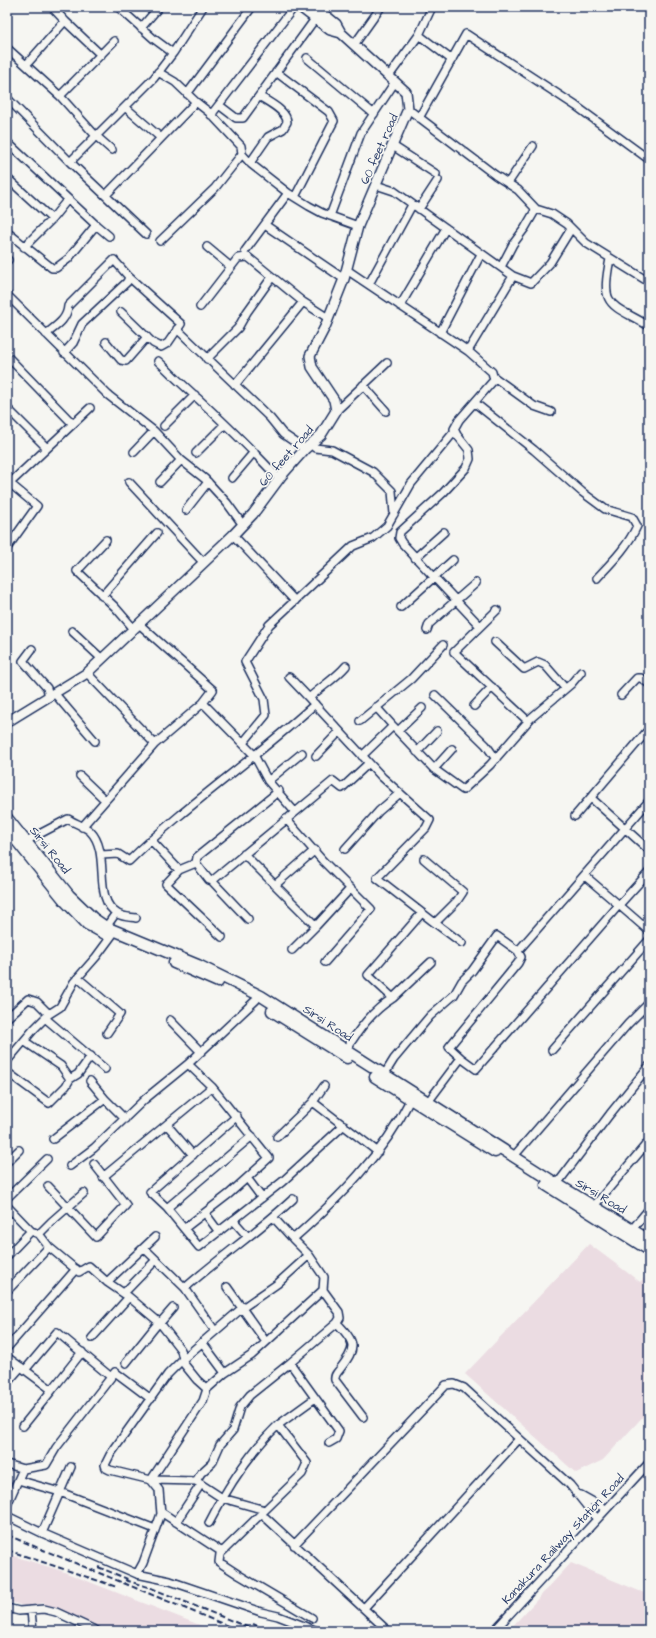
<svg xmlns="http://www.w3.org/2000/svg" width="656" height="1638" font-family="'Architects Daughter',sans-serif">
<rect width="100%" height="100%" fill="#f6f6f2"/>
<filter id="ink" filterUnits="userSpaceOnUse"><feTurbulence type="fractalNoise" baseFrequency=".025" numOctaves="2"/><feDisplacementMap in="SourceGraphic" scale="8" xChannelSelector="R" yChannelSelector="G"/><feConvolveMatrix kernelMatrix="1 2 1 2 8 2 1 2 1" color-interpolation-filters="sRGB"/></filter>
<g filter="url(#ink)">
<path fill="#ebdce2" d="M589 1244 640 1282 649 1274V1410L603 1460 576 1473 465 1374Z
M7 1554 59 1570 215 1631H109L43 1603 24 1606 7 1601Z
M571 1563 649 1595V1631H508Z"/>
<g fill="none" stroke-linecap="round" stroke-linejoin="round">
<defs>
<path id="minor" d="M52 7 65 21
M118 7 154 39 173 53
M141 28 159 7
M419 35 452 60
M354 45 381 7
M7 48 60 96 96 136 112 150
M307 58 374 114
M26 65 65 21 101 55
M158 72 175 82 196 102 210 113 241 146 242 154 251 164 288 193 309 206 322 213 358 226
M276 72 329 112 334 121 295 197
M389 76 419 35 432 7
M187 94 252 7
M60 96 114 41
M7 98 70 162 154 78 173 53 203 7
M219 105 236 118H243L315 19
M125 107 161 138
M408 109 495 175 518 190 536 209 552 214 567 224 586 243 649 282
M211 115 294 7
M419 118 466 34 576 106 647 158
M7 142 96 225
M393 146 436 174
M70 162 146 234
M250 163 268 137 283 129 287 122C287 111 268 102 259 96
M7 178 52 219 68 199
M508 183 533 146
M376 185 394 191 513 276 531 283 550 263 571 229
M106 195 196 102
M419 209 438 180
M330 216 361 133 395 82
M265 225 344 279
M7 232 52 268H56L68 259 96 225 109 236
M160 241 215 188 242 154
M24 247 52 219
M207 247 231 267 238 258 248 257 303 302
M245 251 288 193
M610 259C600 308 610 303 649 326
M7 261 8 260
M501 267 513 244 525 228 536 209
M347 270 468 351 492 372 494 380 459 420 454 429 457 435 469 450 470 459 466 468 443 493 400 532 399 538 402 543 480 626
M369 284 412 205
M7 295 108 395 154 431 181 460 205 479 227 503 243 525
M400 306 446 228
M200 307 231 267
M121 312 153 343 161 347 168 343 181 324 129 277
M177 329 270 418 283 434 305 449
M440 333 481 254
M46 334C56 326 67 320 68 306L114 260 129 277 127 282 82 324 73 343 64 353
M106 342 121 360 126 361 147 337
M468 351 513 276
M7 356 73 424
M207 359 238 328 247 312 272 277
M158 361C166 368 172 375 180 382 214 413 248 445 279 479
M494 377 534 406 551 412
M235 385 303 302 328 318
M363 385 386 411
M475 403 534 450 582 492 605 509 632 517 637 526C628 546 612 562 597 578
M7 408 47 448
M336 411 387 363
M164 426 195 395
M311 444 315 448 332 450 373 472 392 491 394 514
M134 452 154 431
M196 453 225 424
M232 478 254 452
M129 482 203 562
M160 482 181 460
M10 483 90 408
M186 510 208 482
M233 535 295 601
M106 540 77 571 115 607 134 629
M7 548 37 506 7 481
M415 558 444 532
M102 596 157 533
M401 607 453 560
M497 610 454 652 528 721
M427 630 429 624 476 583
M72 631 102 659
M495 642 524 669 538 662 545 665 565 688
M32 649 23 661 47 688 49 697
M346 666C336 678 321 687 309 698L382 777 430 820 426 828 377 878 435 923 457 901 463 892 424 859
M87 673 155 744
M289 677 309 698
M55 694 95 741
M435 695 486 745 496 759
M621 695 637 678H641L649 684
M203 703 254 755 268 781 295 812
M474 706 492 687
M376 707 393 726
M360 721 411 679 443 645
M398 731 422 708
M243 743 266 715 264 699 245 662 269 625 353 546 373 538 387 526 411 484 454 432
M417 752 437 731
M316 756 339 732
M362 756 393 726 434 769 463 790 490 765 531 718 571 684 581 672
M434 769 452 749
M80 776 105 800
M268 781 302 753
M591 798 649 850
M575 816 649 729
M286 819 323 861 371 909 325 962
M82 827 155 744 203 703 213 690 139 624
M151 840 179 870 196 863 197 857 279 791
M26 841 68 819C74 823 84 826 90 831 112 853 91 899 118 914 123 917 130 917 136 918
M345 849 379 811 400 793
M244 854 316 926 350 889
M101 855 118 854 129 861C187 804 255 759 315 704
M196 863 209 880 212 881
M179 870 166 884 222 937
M585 876 619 905 649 872
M275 885 315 850
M248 919 212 881 333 781 342 788 369 763
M435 923 462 943
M106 927 116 913
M292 950 316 926
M518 951 649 801
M78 978 120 1014 107 1033
M393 998 431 962
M7 1018 28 999 37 1002 49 1014
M45 1018 105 1069
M170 1020 201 1052
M346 1050C359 1029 372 1011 393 998L368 975 421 914
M552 1050 649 940
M7 1061 34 1029 49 1014 60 1007 74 982 96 957 113 934
M188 1064 212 1087
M7 1072 49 1103 66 1086 70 1079 61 1066 24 1041
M384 1075 394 1059 430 1016 454 995 462 981 472 971 497 936 518 951 521 957 518 963 449 1047 461 1058
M70 1079 78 1074 91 1056
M90 1081 105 1099
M313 1102 324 1086
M428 1102 461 1058 476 1069 619 905 649 931
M237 1116 150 1192 167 1208 199 1247 282 1182 344 1125
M167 1125 193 1155
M277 1137 313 1102 378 1152
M53 1139 105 1099 125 1119
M514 1156 628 1024 649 1003
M7 1162 19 1150
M70 1166 94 1148 145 1099 188 1064 256 1000
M103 1177 212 1087 269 1158 229 1194 185 1228
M247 1178 262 1198
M557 1184 610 1114 649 1066
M48 1186 96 1237 126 1205 94 1164
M7 1198 47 1159
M7 1206 31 1231
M594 1206 649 1141
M167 1208 252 1136
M205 1213 219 1232
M273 1217 293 1239
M233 1220 248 1237
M629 1233 649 1209
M49 1247 79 1272 89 1266 107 1282 129 1297 160 1323 181 1350 184 1364 197 1380 207 1389 203 1401 151 1480 159 1490 161 1514 143 1563 137 1574
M144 1248 185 1288
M7 1256 31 1231 39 1234 51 1222 84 1193
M107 1282 155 1237
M227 1287 266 1342
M7 1291 49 1247 39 1234
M124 1293 156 1260
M160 1323 173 1308
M337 1323C356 1343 357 1347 340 1369 337 1373 334 1375 335 1380L363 1417
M215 1331 185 1288C220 1257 259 1231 293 1199
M92 1338 129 1297
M202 1342 225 1373
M7 1348 76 1269
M82 1352 52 1390 25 1370 57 1332 111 1377
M7 1357 25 1370
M126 1363 159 1322
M290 1363 250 1395 240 1407 233 1430 220 1445 212 1463 201 1473 196 1481 222 1498 265 1510 302 1474 307 1463 278 1425 314 1399
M7 1383 21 1367
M207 1389 225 1373 252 1355 323 1290
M23 1426 52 1390
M329 1443 336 1439 339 1431 290 1363 337 1323 340 1318 339 1312 323 1290 324 1277 309 1255 293 1239C338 1199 383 1155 410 1100
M7 1464 23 1469 46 1465 56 1448 115 1372 151 1399
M18 1480 60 1492 71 1467
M196 1481 151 1480 110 1470 106 1468 105 1465 110 1455 168 1374 183 1359 241 1309 277 1284 309 1255
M581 1495 606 1509
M7 1505 23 1469
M265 1510 220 1554 219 1562 239 1575 312 1618
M161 1512 222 1552
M7 1516 42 1533
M266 1518 388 1631
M176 1522 201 1484
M209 1523C227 1488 249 1453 278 1425
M155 1529 60 1492 42 1533 137 1574 170 1581 261 1612 278 1616 317 1631
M294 1545 446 1385 454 1384 464 1388 570 1485 597 1519
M7 1608 19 1611 44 1609 56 1612 97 1631
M364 1608 519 1439
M31 1611 33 1631
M494 1631 649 1463"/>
<path id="tertiary" d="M300 7 330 30 341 33
M7 722 87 673 233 535 253 514 282 475 305 449 321 435 336 411 334 400 312 367 310 356 325 327 344 279 358 226 408 109 406 92 341 33 336 24 315 7"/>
<path id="secondary" d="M7 818 69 895 93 918 106 927 198 965 261 996 557 1184 649 1240
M7 829 65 901 87 924 109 936
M174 963 218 982
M272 1011 347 1058
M375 1077 495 1152
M546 1185 649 1250"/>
</defs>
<use href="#minor" stroke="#1b2f5e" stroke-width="10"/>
<use href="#tertiary" stroke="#1b2f5e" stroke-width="12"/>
<use href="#secondary" stroke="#1b2f5e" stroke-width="13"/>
<use href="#minor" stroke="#f6f6f2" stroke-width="7"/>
<use href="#tertiary" stroke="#f6f6f2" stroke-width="9"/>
<use href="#secondary" stroke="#f6f6f2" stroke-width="10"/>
<path stroke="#1b2f5e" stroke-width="2" stroke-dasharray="6 3" stroke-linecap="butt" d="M7 1535 240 1631
M7 1550 117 1587
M98 1567 130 1580
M125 1580 151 1588 257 1631
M253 1624 269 1631"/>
</g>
</g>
<g text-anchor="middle" stroke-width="3.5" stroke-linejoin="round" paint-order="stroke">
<g font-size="12" fill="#1b2f5e" stroke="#f6f6f2">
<text transform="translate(379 149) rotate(-66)" y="4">60 feet road</text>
<text transform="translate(286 456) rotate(-49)" y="4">60 feet road</text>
<text transform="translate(50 850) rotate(51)" y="4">Sirsi Road</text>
<text transform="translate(328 1023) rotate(33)" y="4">Sirsi Road</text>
<text transform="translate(601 1196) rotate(31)" y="4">Sirsi Road</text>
<text transform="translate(563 1539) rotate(-47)" y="4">Kanakura Railway Station Road</text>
</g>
</g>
<rect width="656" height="1638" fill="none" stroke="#f6f6f2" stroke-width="24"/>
<rect x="12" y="12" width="632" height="1614" fill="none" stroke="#1b2f5e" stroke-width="1.5" filter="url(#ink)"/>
</svg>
